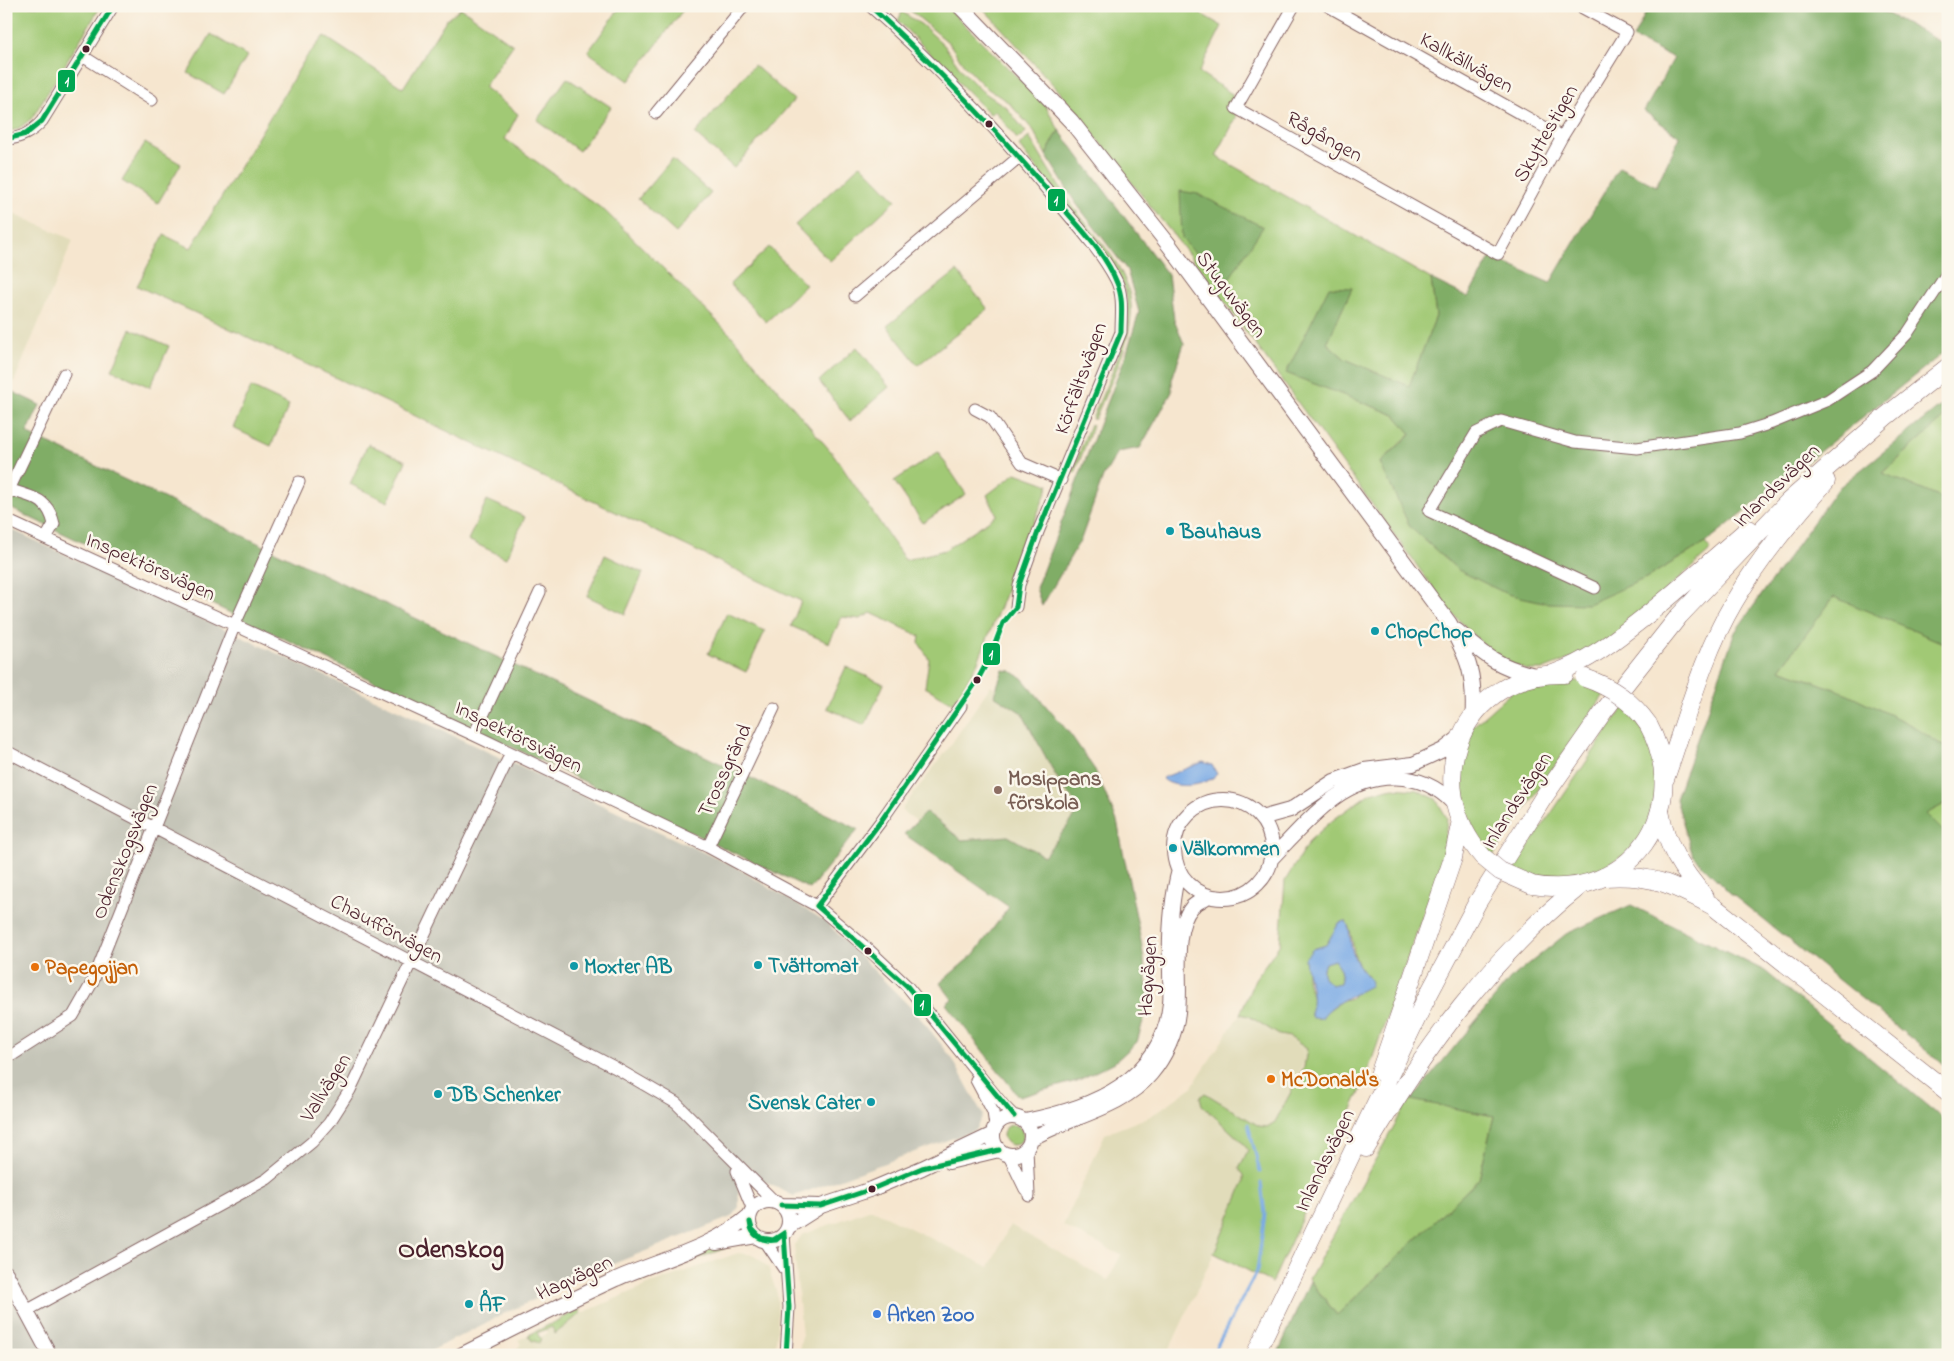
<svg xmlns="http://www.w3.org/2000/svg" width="1954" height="1361" font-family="'Indie Flower',sans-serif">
<rect width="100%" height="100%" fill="#fbf7ec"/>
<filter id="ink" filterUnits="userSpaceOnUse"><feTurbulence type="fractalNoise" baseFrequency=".02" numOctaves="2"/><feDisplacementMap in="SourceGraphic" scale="10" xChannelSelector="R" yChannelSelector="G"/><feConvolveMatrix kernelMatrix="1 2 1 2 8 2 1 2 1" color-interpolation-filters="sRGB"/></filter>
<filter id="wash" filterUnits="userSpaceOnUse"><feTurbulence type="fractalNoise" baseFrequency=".0096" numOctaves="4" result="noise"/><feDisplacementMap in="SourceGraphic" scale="20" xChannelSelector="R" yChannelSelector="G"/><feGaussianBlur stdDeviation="1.12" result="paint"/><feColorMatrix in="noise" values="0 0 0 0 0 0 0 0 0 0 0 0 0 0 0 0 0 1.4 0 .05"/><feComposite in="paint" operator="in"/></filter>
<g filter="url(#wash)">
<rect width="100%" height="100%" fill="#f6e6cf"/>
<path fill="#e1dcba" d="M6 210 73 240 6 401Z
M991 685 1023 712 1098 813 1025 896 901 810 948 749Z
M1240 1014 1249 1016 1279 1035 1290 1037 1307 1048V1056L1275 1122 1267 1127 1259 1126 1242 1142 1248 1150 1239 1169 1244 1175V1182L1214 1253 1167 1355H798L802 1336 794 1245 802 1235 871 1209 989 1267 1010 1225 1108 1280 1121 1255 1063 1226 1105 1134 1151 1116 1191 1088Z
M738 1253 754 1255 768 1267 777 1294 778 1325 774 1355H542L546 1351 537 1355H499L517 1349 521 1344 518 1340 529 1335 531 1340 541 1339 540 1337 548 1333 546 1329 552 1326 555 1334 580 1314 645 1286Z"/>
<path fill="#c5c5b8" d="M6 527 737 868 825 921 917 1014 952 1058 983 1115 975 1130 794 1196 761 1180 751 1167 738 1176 739 1207 731 1217 618 1262 505 1313 423 1355H6Z"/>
<path fill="#a1c974" stroke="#767450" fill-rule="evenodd" d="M6 6H101L32 118C24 124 17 132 6 131Z
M621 6H678L683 10 629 81 588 52Z
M905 6H946L1045 105 1059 130 1046 155 1033 130 1008 102 985 87 964 65 949 43Z
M981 6H1187L1222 26 1199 72 1232 94 1236 118 1216 156 1431 279 1436 316 1409 387 1345 359 1327 343 1352 288 1287 373 1395 415 1411 433 1380 463 1646 578 1705 543 1711 550 1603 646 1542 670H1527L1495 657 1450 611 1202 271 1059 91Z
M461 8 513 45 484 87 518 114 505 139 605 211 731 335 834 455 905 560 945 550 997 515 987 495 1016 473 1049 485 977 664 953 703 925 687 929 659 919 643 920 636 871 613 860 619 842 617 829 643 791 626 801 601 332 376 137 286 164 235 191 248 305 59 324 36 403 88 446 20Z
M902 12 922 25 944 45 963 72 982 91 1006 107 1026 132 1017 139 995 111 990 114 898 21Z
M211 34 247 56 224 94 188 73Z
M754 65 794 100 734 168 695 134Z
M567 78 611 107 579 151 537 120Z
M1029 137C1042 158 1055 181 1069 201 1093 236 1135 270 1131 316 1128 351 1108 387 1095 419H1092C1108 380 1135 333 1125 290 1123 283 1118 276 1115 269L1019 146Z
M145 143 181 164 158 203 122 181Z
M672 159 711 193 676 233 638 199Z
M861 164 896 200 830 261 795 225Z
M769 247 806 285 766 322 730 284Z
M957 271 988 309 918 365 887 326Z
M131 329 169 346 150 387 112 370Z
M857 347 889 387 850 421 819 381Z
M251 387 289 405 271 446 233 428Z
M1948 414V501L1882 474Z
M1090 424 1093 425 1075 473 1072 472Z
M368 444 406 461 388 502 350 484Z
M938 452 966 494 923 523 894 481Z
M487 500 525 517 506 558 468 540Z
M605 555 643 573 625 614 587 596Z
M1834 596 1948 645V756L1946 748C1894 713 1839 690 1780 669Z
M727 613 765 631 746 672 708 654Z
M846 667 884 684 865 725 827 708Z
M1561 679 1577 681 1606 692 1492 857 1481 846 1457 789 1470 729 1516 688Z
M1625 705 1651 742 1658 787 1645 831 1626 854 1587 877 1541 880 1512 871Z
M1393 788 1417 790 1436 799 1447 818 1444 855 1363 1085 1272 1283 1214 1253 1244 1182V1175L1239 1169 1248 1150 1242 1142 1202 1105 1200 1097 1205 1093 1259 1126 1267 1127 1275 1122 1304 1067 1307 1049 1290 1037 1279 1035 1249 1016 1240 1014 1255 979 1280 944 1285 881 1310 840 1333 820 1370 793ZM1346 921C1357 941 1348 959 1368 976L1351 998 1341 1001 1317 1019 1312 1017 1310 1013C1317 995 1309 994 1307 978 1306 969 1311 958 1313 949L1326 945 1339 923Z
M1948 802V836L1925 814Z
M1334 960C1340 967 1343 973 1340 983L1331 986C1324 978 1320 974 1325 963Z
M1409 1099 1494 1116 1479 1179 1337 1315 1309 1279Z
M1003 1135a10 10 0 1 1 20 0a10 10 0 1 1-20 0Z
M715 1247 726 1248 653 1275 642 1282 640 1279 654 1270Z
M580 1309V1314L555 1334 552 1327 537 1333 541 1339 539 1343 531 1340 529 1335Z"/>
<path fill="#80ad66" stroke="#656648" d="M1649 6H1873L1948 46V349L1705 543 1646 578 1588 604 1548 603 1507 594 1458 570 1410 527 1380 463 1411 434 1395 415 1286 373 1329 287 1352 288 1327 343 1345 359 1409 386 1436 316 1431 279 1468 297 1491 257 1550 283 1619 167 1656 186 1680 137 1644 111 1674 58 1633 38Z
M1059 130 1168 275 1174 319 1184 344 1172 379V392L1140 448 1118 452 1103 477 1081 539 1042 606 1036 588 1127 352 1139 312 1127 270 1075 202 1046 155Z
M1180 191 1198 194 1263 227 1225 285 1182 239Z
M11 391 40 405 27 433 858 829 810 889 12 509 6 498V401Z
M1948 400V414L1883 473 1948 501V645L1834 597 1780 669 1848 694 1913 726 1946 748 1948 802 1926 814 1948 836V1068L1729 892 1693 856 1676 799 1735 632 1837 489Z
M1003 670 1011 671 1022 678 1071 735 1095 770 1117 821 1142 946 1149 1001 1137 1042 1115 1062 1077 1081 1019 1097 946 1004 952 999 940 983 974 954 1009 907 904 834 926 812 962 840 1008 836 1044 856 1080 810 1056 776 1022 713 994 695Z
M1631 905 1765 971 1948 1123V1355H1277L1310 1281 1337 1315 1479 1179 1494 1116 1411 1100 1510 979 1566 934Z"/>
<path fill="#7aaae5" stroke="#626488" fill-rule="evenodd" d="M1203 762 1212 765 1217 774C1206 787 1173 790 1162 778Z
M1346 921C1352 933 1349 944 1354 956 1358 967 1366 973 1371 982L1370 986C1355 994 1330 1004 1322 1018H1312L1310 1013C1317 992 1306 979 1305 958L1313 949 1326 945 1339 923ZM1334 960C1340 967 1343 974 1340 983L1331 985C1324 978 1320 974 1325 963Z"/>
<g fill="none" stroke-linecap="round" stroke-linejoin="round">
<path stroke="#7aaae5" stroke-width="3" d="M1248 1124 1260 1172
M1212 1355 1257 1271 1265 1214 1261 1183"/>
</g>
</g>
<g filter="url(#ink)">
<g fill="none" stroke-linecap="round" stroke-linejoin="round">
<defs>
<path id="minor" d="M870 6C936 65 998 130 1054 198 1075 223 1101 251 1116 280 1124 296 1121 315 1121 332L1038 532 1019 585 1016 607
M1294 6 1236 108 1498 254 1562 137 1627 32 1579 6
M1328 6 1562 137
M84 57 152 100
M656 113 744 6
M6 139C20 139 33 131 42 121L113 6
M855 296 1019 157
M975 409 990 417 1022 463 1061 480
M6 488C30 498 47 495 54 524L46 538
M6 496 64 374
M6 520 474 735 708 847 817 906 869 950 907 986 1004 1106 1014 1116
M1595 588 1429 511 1476 433 1501 421 1575 442 1637 448 1740 433 1772 423 1828 400 1872 371 1907 334 1948 272
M474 735 540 592
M6 751 614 1067 676 1103 775 1202
M708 847 774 708
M817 906 881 821 961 706
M6 1059 73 1016 93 981 235 624 299 482
M976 1080 993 1112 995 1126
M1027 1148 1029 1196
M1008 1154 1025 1189
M737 1171 753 1210
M784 1234 789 1307 786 1355
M765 1241 784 1269
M28 1310 267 1179 312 1142 329 1123 350 1090 511 753"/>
<path id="tertiary" d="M1174 849a49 49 0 1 1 98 0a49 49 0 1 1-98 0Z
M1261 818 1290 810 1334 781 1364 770 1413 764 1443 750 1460 737
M1271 859C1291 838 1311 815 1334 798 1372 771 1420 769 1453 803
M993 1136a19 19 0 1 1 38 0a19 19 0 1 1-38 0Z
M1025 1121C1092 1108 1162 1081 1170 1003 1171 993 1170 982 1170 972 1169 938 1170 903 1179 870
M1031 1139C1070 1116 1121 1110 1151 1074 1165 1057 1176 1034 1178 1012 1182 981 1171 931 1192 907 1196 903 1203 900 1208 896
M949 1162 999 1150
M749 1221a20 20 0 1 1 40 0a20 20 0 1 1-40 0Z
M781 1205 821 1206
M788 1227 821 1206 872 1189 922 1168 993 1134
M716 1243 756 1236
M6 1273 50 1355
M461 1355C512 1329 564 1303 616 1279 662 1259 712 1248 750 1215"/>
<path id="secondary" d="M960 6 1071 121 1169 245 1449 623C1469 659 1475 675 1473 716
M1457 631C1485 656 1500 668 1537 676"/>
<path id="primary" d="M1660 811C1666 846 1682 870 1705 897
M1604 877C1652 874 1672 884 1713 906L1948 1092"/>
<path id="trunk" d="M1553 674C1592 660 1620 636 1652 611 1685 584 1716 557 1748 529
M1665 779C1686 720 1702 656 1734 602 1760 557 1793 519 1826 481
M1483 857C1417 783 1463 671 1565 674
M1532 885C1629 903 1695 811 1648 724
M1380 1072 1453 858 1460 825
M1366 1148C1424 1050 1491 957 1581 885
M1255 1355 1424 1003 1477 903 1543 798 1603 712 1679 616 1788 502 1885 417 1948 367"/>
</defs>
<use href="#minor" stroke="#866564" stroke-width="13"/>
<use href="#tertiary" stroke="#866564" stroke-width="16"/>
<use href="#secondary" stroke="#866564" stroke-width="17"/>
<use href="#primary" stroke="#866564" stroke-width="19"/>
<use href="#trunk" stroke="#866564" stroke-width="19"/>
<use href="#minor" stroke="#fff" stroke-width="11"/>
<use href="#tertiary" stroke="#fff" stroke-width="14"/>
<use href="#secondary" stroke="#fff" stroke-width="15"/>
<use href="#primary" stroke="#fff" stroke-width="18"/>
<use href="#trunk" stroke="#fff" stroke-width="18"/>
<defs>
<path id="trunk-bridge" d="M1585 678C1612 687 1632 701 1648 724
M1483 857 1500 871 1532 885"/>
</defs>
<use href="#trunk-bridge" stroke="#866564" stroke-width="19" stroke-linecap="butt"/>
<use href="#trunk-bridge" stroke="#fff" stroke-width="18"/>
<defs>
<path id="bus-1" d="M6 139 26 134 42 121 113 6
M817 906 881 821 977 681 990 657 1003 623 1016 607 1019 585 1038 532 1121 332C1121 316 1124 299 1117 283 1105 252 1078 226 1057 201 998 132 937 67 870 6
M817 906 907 986 1014 1116
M781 1205 821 1206 872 1189 922 1168 999 1150
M750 1222 752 1229 761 1238 773 1240 784 1233
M750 1222C751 1236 762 1242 776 1240L784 1233
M784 1234 789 1307 786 1355"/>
</defs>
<use href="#bus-1" stroke="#fbf7ec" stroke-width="9"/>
<use href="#bus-1" stroke="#00a651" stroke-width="5"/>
</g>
</g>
<g fill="#4a1f2b" stroke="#fbf7ec" stroke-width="2">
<circle cx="86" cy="49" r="4.5"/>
<circle cx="989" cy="124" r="4.5"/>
<circle cx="977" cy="680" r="4.5"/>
<circle cx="868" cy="951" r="4.5"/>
<circle cx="872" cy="1189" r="4.5"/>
</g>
<g fill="#0f9aa8" stroke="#fbf7ec" stroke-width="2">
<circle cx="1170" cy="531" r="5"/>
<circle cx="1375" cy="631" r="5"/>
<circle cx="1173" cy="848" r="5"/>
<circle cx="758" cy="965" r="5"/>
<circle cx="574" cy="966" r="5"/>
<circle cx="438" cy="1094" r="5"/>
<circle cx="871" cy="1102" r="5"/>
<circle cx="469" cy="1304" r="5"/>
</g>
<circle fill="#8d6e63" stroke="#fbf7ec" stroke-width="2" cx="998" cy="790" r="5"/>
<g fill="#e8710a" stroke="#fbf7ec" stroke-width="2">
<circle cx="35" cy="967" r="5"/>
<circle cx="1271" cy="1079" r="5"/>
</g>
<circle fill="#3f7fe0" stroke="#fbf7ec" stroke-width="2" cx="877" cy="1314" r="5"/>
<g text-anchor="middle" stroke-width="5" stroke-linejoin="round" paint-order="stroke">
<g font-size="21" fill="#4a1f2b" stroke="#fbf7ec">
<text transform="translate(1467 62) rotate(29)" y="7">Kallkällvägen</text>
<text transform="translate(1545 133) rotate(-60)" y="7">Skyttestigen</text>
<text transform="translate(1325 136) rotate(29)" y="7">Rågången</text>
<text transform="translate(1232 294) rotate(53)" y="7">Stuguvägen</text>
<text transform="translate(1080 378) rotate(-70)" y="7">Körfältsvägen</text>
<text transform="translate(1776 485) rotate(-44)" y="7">Inlandsvägen</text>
<text transform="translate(151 566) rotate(24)" y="7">Inspektörsvägen</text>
<text transform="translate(519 736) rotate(26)" y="7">Inspektörsvägen</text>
<text transform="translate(724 770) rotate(-65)" y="7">Trossgränd</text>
<text transform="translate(1516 800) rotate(-57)" y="7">Inlandsvägen</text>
<text transform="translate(124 851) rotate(-68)" y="7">Odenskogsvägen</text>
<text transform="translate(387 928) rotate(28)" y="7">Chaufförvägen</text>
<text transform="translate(1147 976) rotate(-86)" y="7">Hagvägen</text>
<text transform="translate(325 1087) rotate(-58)" y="7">Vallvägen</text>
<text transform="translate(1324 1160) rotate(-64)" y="7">Inlandsvägen</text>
<text transform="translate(574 1277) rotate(-25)" y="7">Hagvägen</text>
</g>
<g font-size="21" font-weight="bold" fill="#0d838f" stroke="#fbf7ec" text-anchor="start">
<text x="1180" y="538">Bauhaus</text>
<text x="1385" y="638">ChopChop</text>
<text x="1183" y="855">Välkommen</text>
<text x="768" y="972">Tvättomat</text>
<text x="584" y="973">Moxter AB</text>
<text x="448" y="1101">DB Schenker</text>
<text x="861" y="1109" text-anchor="end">Svensk Cater</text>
<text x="479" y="1311">ÅF</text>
</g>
<g font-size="21" font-weight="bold" fill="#785e54" stroke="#fbf7ec" text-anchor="start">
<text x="1008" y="785">Mosippans<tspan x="1008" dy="24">förskola</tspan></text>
</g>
<g font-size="21" font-weight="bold" fill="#c56008" stroke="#fbf7ec" text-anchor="start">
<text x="45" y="974">Papegojjan</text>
<text x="1281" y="1086">McDonald's</text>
</g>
<g font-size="21" font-weight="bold" fill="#366cbe" stroke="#fbf7ec" text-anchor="start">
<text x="887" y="1321">Arken Zoo</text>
</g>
<g font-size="26" font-weight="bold" fill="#4a1f2b" stroke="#fbf7ec">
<text x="451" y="1257">Odenskog</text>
</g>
</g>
<g stroke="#fbf7ec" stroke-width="2">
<rect x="57" y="69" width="19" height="24" rx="5" fill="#00a651"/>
<rect x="1047" y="188" width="19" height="24" rx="5" fill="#00a651"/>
<rect x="982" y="642" width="19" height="24" rx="5" fill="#00a651"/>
<rect x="913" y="993" width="19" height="24" rx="5" fill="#00a651"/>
</g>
<g font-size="14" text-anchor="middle" font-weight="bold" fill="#fff">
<text x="67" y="86">1</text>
<text x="1056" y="205">1</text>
<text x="991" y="659">1</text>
<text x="922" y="1009">1</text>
</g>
<rect width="1954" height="1361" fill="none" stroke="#fbf7ec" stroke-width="25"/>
</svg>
